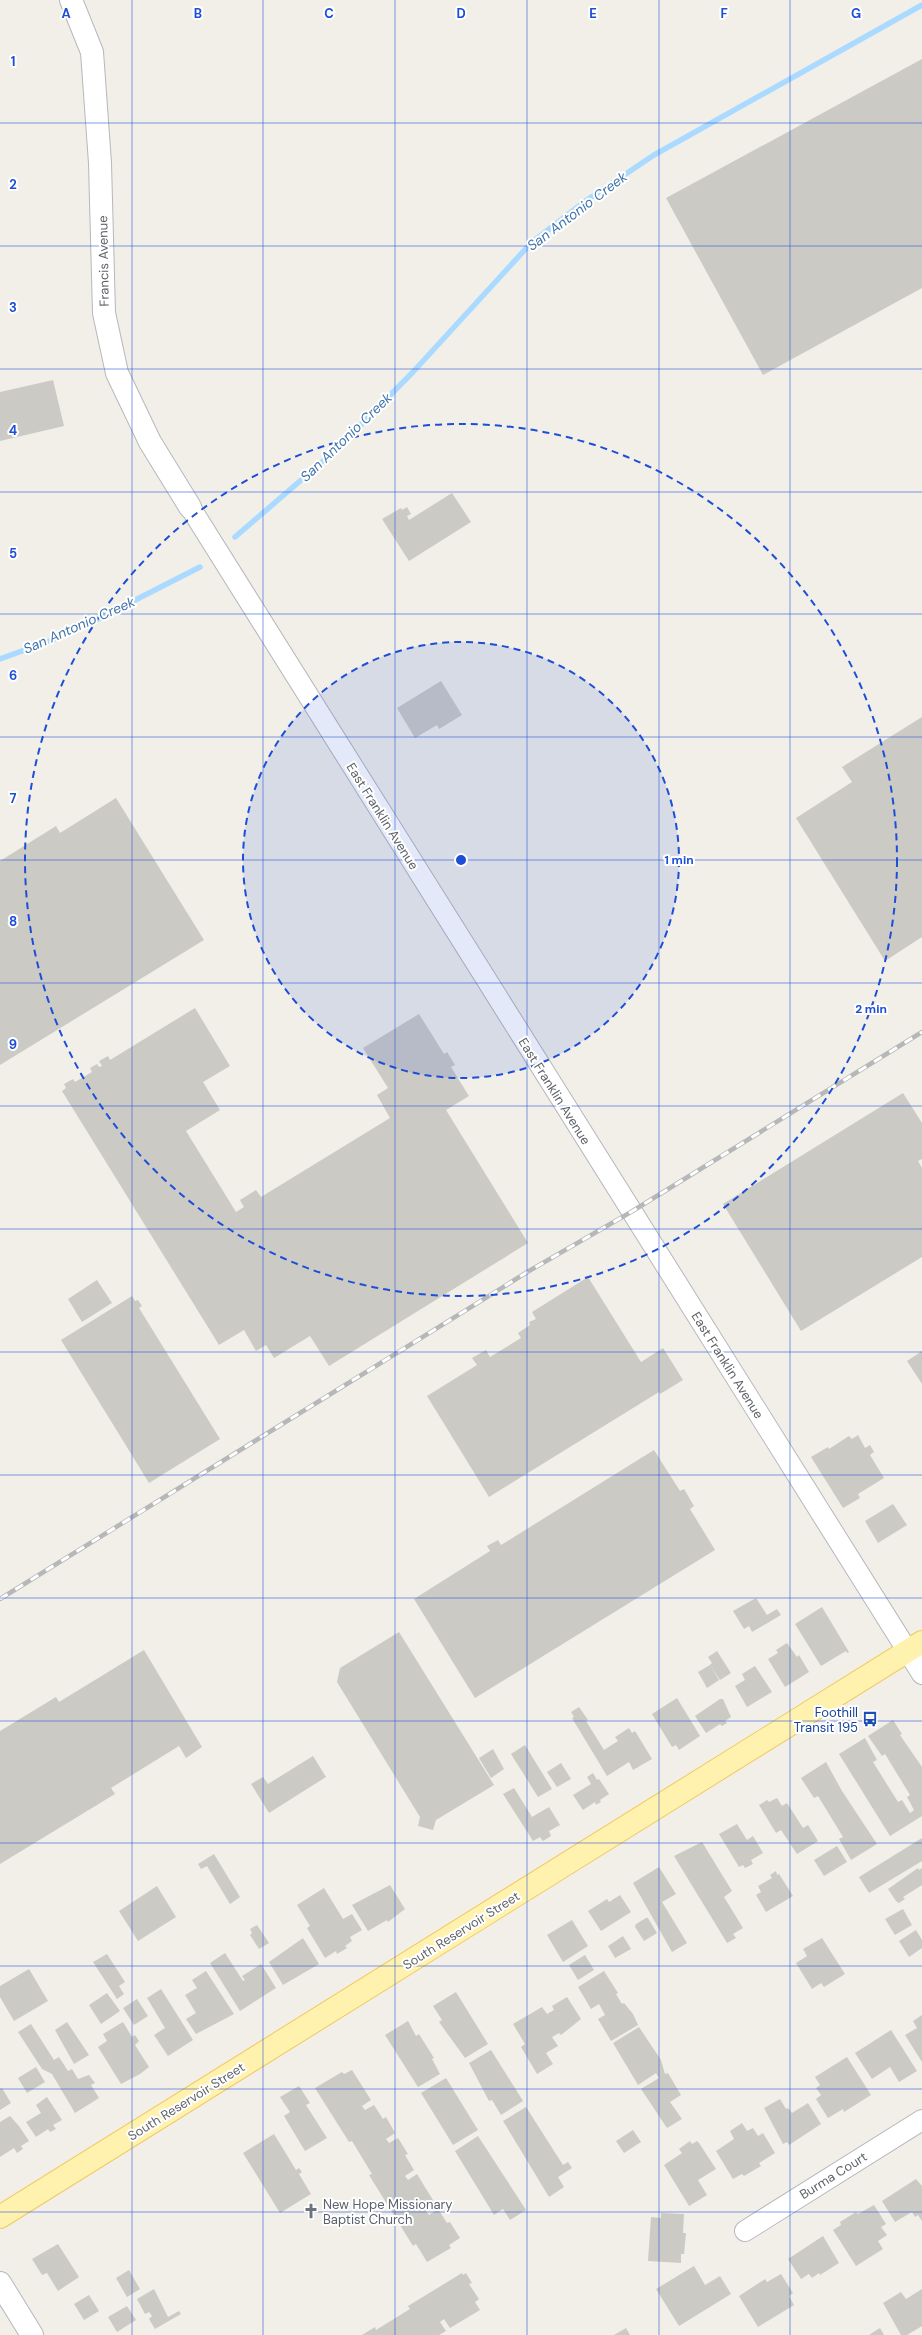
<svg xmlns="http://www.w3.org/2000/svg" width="922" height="2335" font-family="'DM Sans',sans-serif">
<rect width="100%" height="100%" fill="#f1efe8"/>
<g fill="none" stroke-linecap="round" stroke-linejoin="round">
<path stroke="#aadaff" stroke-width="5.5" d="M235 537 336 450 413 372 531 243 587 200 654 155 922 5
M0 659 55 639 96 620 200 567"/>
</g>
<path fill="#cccac5" d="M922 59V288L763 375 666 198Z
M53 380 64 426 0 441V392Z
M452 493 471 522 409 561 382 519 401 508 402 510 407 507 411 514 407 516 409 520Z
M441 681 462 715 439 729 437 725 415 738 397 708Z
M922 717V937L885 961 796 818 852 782 842 767Z
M116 798 204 940 0 1065V861L56 826 60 833Z
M195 1008 230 1066 203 1082 220 1110 186 1131 236 1212 244 1207 240 1200 256 1190 261 1197 390 1118 377 1095 388 1088 363 1048 419 1014 444 1054 447 1052 455 1065 451 1067 469 1096 446 1110 528 1243 329 1366 310 1336 274 1358 266 1345 256 1351 244 1330 219 1345 62 1091 66 1088 64 1084 73 1079 75 1082 92 1072 90 1068 97 1064 99 1067 102 1066 99 1061 108 1056 110 1060Z
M903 1093 922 1123V1159L918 1161 922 1168V1257L801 1331 723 1204Z
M588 1277 641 1362 663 1348 683 1380 660 1394 659 1392 489 1497 427 1396 477 1365 472 1358 486 1350 490 1357 521 1338 518 1333 530 1325 529 1322 536 1319 532 1312Z
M97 1280 112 1303 82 1322 68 1299Z
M132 1296 135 1301 138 1300 142 1306 139 1308 220 1439 149 1483 61 1340Z
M922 1351V1384L907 1361Z
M858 1435 865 1448 870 1445 874 1452 870 1455 884 1478 858 1494 860 1498 843 1508 811 1457 828 1447 829 1449 849 1436 852 1439Z
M654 1450 680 1491 684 1489 694 1506 690 1509 715 1550 475 1698 414 1599 490 1551 487 1546 498 1540 501 1545Z
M893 1504 907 1525 878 1543 865 1521Z
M756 1598 767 1615 777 1609 781 1615 752 1632 749 1626 744 1629 733 1611Z
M822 1607 849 1652 847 1653 846 1651 821 1666 795 1624Z
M399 1632 494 1785 436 1820 433 1830 418 1826 420 1817 337 1682 340 1668Z
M787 1643 797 1657 799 1655 809 1672 785 1687 768 1659 778 1653 776 1650Z
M144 1650 202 1747 186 1758 179 1746 111 1788 115 1794 0 1864V1731L56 1697 59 1702Z
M717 1651 731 1673 720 1680 710 1665 712 1663 708 1657Z
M710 1665 719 1680 707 1688 698 1672Z
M755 1666 772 1692 747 1707 735 1686 745 1680 742 1674Z
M677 1698 700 1736 679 1750 676 1745 672 1747 652 1714Z
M720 1699H723L731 1717 725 1721 727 1723 722 1726 720 1724 706 1733 695 1716Z
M579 1707 588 1720 586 1721 604 1750 618 1741 615 1737 629 1728 632 1733 635 1731 652 1759 633 1770 629 1762 607 1776 572 1718 574 1717 571 1712Z
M893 1720 902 1734 900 1735 922 1767V1816L890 1836 839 1754 865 1738 877 1760 873 1762 898 1802 902 1800 910 1813 914 1810 907 1797 910 1795 885 1754 882 1756 868 1736Z
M525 1745 552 1789 538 1797 511 1754Z
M493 1749 504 1769 491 1778 479 1758Z
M313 1756 326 1777 269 1813 251 1784 263 1777 268 1784Z
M826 1762 842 1791 877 1844 851 1860 839 1839 843 1837 818 1796 814 1798 801 1778Z
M561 1763 571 1779 557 1787 547 1772Z
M593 1773 597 1780 599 1779 609 1794 600 1800 601 1802 596 1805 595 1802 583 1810 573 1795 591 1784 587 1777Z
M514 1788 532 1817 549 1807 560 1825 549 1831 551 1836 543 1841 540 1837 533 1841 503 1794Z
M777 1798 782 1806 787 1803 803 1828 808 1825 818 1841 797 1854 781 1830 776 1833 759 1805 767 1800 769 1802Z
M737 1824 747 1840 753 1836 763 1853 751 1860 753 1864 745 1868 743 1865 739 1867 719 1834Z
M922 1838V1861L869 1893 859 1877Z
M702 1842 732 1891 724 1897 743 1928 733 1934 736 1938 727 1943 674 1856Z
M837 1846 847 1862 824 1876 814 1860Z
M214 1854 240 1897 230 1904 207 1866 201 1869 198 1864Z
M659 1867 676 1894 662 1902 687 1943 672 1952 633 1883Z
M918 1868 919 1870 922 1868V1885L903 1897 905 1899 899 1903 896 1901 888 1889Z
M776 1871 777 1875 779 1874 793 1896 766 1912 756 1895 761 1892 758 1886 772 1878 770 1875Z
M390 1885 405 1909 388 1922 387 1920 368 1931 352 1905Z
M157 1886 176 1917 138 1941 119 1911Z
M324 1888 343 1919 352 1914 362 1930 350 1937 352 1941 345 1946 347 1948 337 1954 336 1951 325 1958 307 1928 310 1926 297 1905Z
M620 1895 631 1912 601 1931 588 1911 607 1899 609 1902Z
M903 1909 912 1925 895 1935 885 1919Z
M646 1918H648L657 1933 644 1941 635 1927 636 1924Z
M572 1920 588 1946 563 1962 547 1935Z
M257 1925 269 1943 259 1949 250 1935 252 1933 250 1929Z
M916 1930 922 1940V1948L909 1957 899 1941Z
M623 1936 631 1949 615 1958 608 1946Z
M303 1938 319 1964 283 1985 269 1962Z
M822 1938 845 1974 824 1987 821 1983 812 1989 796 1963 807 1956 803 1949Z
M225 1953 243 1981 245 1980 242 1976 261 1964 276 1988 240 2011 210 1963Z
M107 1954 125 1982 119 1986 124 1994 117 1999 93 1962Z
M585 1955 594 1970 578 1980 569 1965Z
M29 1969 48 2001 14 2021 0 1997V1986Z
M206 1971 234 2014 196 2034 186 2019 196 2013 185 1995 197 1988 192 1980Z
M604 1971 618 1993 616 1994 622 2004 624 2003 633 2014 638 2025 611 2041 598 2019 605 2015 599 2004 591 2009 578 1987Z
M161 1989 193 2040 168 2056 154 2035 165 2028 147 1998Z
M456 1992 488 2044 465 2058 439 2022 442 2020 433 2006Z
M107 1993 120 2011 101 2024 89 2005Z
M567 1997 581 2019 561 2035 559 2033 552 2037 558 2046 546 2053 553 2064 537 2074 521 2047 525 2044 513 2024 542 2007 547 2014 554 2010 552 2006Z
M137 1999 148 2016 134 2025 123 2008Z
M922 2015V2062L905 2035 917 2028 913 2021Z
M408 2021 416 2036 419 2034 434 2058 432 2059 440 2074 418 2087 385 2035Z
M67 2022 89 2055 74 2064 55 2030Z
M123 2022 132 2037 135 2035 139 2041 135 2045 149 2067 140 2074 121 2084 98 2047 107 2041 103 2034Z
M31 2024 54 2060 59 2057 68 2071 72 2069 78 2079 89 2075 95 2083 91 2085 99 2098 75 2113 52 2074 42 2069 18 2032Z
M639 2027 661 2060 665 2074 668 2073 681 2095 670 2102 682 2119 667 2128 641 2089 659 2078 656 2073 638 2085 613 2043Z
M891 2030 917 2071 899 2082 890 2067 872 2079 855 2053Z
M491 2050 523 2101 501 2115 492 2100 489 2101 469 2063Z
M847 2057 871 2095 844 2112 843 2109 828 2118 816 2099 821 2095 816 2088 820 2085 815 2077Z
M36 2067 45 2082 27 2093 18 2078Z
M352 2070 371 2100 362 2106 365 2110 374 2105 383 2119 386 2117 395 2133 386 2139 389 2143 398 2138 408 2154 405 2155 414 2170 405 2176 408 2180 417 2174 436 2205 426 2211 429 2215 438 2209 447 2223 450 2222 460 2238 449 2245 451 2248 427 2262 416 2244 413 2246 369 2175 372 2174 352 2141 349 2142 315 2088 342 2072 344 2074Z
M446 2078 478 2130 453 2145 421 2093Z
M299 2086 310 2103 306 2105 327 2138 305 2151 284 2116 290 2112 280 2097Z
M2 2088 11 2103 0 2110V2089Z
M47 2097 62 2120 53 2125 56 2129 50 2132 48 2129 36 2137 26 2122 41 2113 36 2105Z
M780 2099 786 2109 788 2108 792 2113 808 2103 821 2124 789 2145 787 2142 783 2144 764 2108Z
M526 2107 563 2165 568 2162 572 2168 558 2177 564 2187 549 2197 503 2121Z
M10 2116 19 2126 29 2141 21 2146 23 2149 17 2153 14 2148 0 2157V2122Z
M742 2123 747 2131 753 2128 758 2136 763 2133 775 2153 759 2163 761 2166 744 2176 742 2174 733 2179 716 2151 734 2139 730 2131Z
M633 2130 641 2142 624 2153 616 2141Z
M274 2134 296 2170 299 2168 302 2172 299 2174 311 2194 280 2213 243 2153Z
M478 2136 526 2210 510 2220 503 2209 494 2215 455 2151Z
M690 2141 692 2144 697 2141 699 2143 716 2169 698 2180 707 2195 689 2206 664 2165 682 2153 679 2149Z
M916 2179 922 2186V2221L918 2215 915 2217 912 2212 895 2222 882 2201Z
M874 2205 886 2224 881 2227 887 2235 878 2241 883 2249 856 2266 833 2230 841 2225 840 2222 856 2212 858 2214Z
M661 2213 684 2214 683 2233H686L684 2254H681V2263L648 2261 651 2217 661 2218Z
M823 2236 839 2263 820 2275 819 2273 812 2278 809 2274 801 2279 788 2259Z
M58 2244 79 2277 58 2291 47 2273 42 2275 32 2259Z
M694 2266 705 2285 720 2276 731 2294 679 2326 656 2289Z
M129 2270 140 2289 127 2297 116 2278Z
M462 2273 463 2275 466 2273 472 2283 469 2284 479 2299 475 2302 480 2310 450 2328 444 2319 440 2322 446 2331 439 2335H362L375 2327 376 2330 410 2309 408 2306Z
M781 2274 793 2293 789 2296 794 2305 758 2327 739 2296 765 2279 767 2282Z
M154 2289 168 2317 179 2311 181 2314 155 2329 149 2319 152 2316 149 2312 145 2314 137 2299Z
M922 2289V2326L907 2335H901L883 2303 901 2292 906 2299Z
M89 2295 99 2311 84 2320 74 2304Z
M127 2306 136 2320 117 2332 108 2317Z
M626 2328 630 2335H614Z
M880 2328 884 2335H869Z"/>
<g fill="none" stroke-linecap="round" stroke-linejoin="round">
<defs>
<path id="minor" d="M190 507 922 1674
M745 2231 922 2120"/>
<path id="tertiary" d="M71 0 92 52 100 163 104 313 117 373 150 442 190 507
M0 2283 32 2335"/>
<path id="primary" d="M0 2217 922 1642"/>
</defs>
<use href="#minor" stroke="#b5b8bc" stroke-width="22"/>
<use href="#tertiary" stroke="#b5b8bc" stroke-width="24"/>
<use href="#primary" stroke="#f2c960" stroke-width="24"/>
<use href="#minor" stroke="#fff" stroke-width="20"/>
<use href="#tertiary" stroke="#fff" stroke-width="22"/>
<use href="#primary" stroke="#fff2af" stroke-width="22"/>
<defs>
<path id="rail" d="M0 1599 529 1271 631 1212 922 1032"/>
</defs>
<use href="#rail" stroke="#b6b7b8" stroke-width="4.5"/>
<use href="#rail" stroke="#fff" stroke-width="3" stroke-dasharray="9" stroke-linecap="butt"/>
</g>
<path fill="none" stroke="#1d4ed8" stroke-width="1" stroke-opacity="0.55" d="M132 0V2335M263 0V2335M395 0V2335M527 0V2335M659 0V2335M790 0V2335M0 123H922M0 246H922M0 369H922M0 492H922M0 614H922M0 737H922M0 860H922M0 983H922M0 1106H922M0 1229H922M0 1352H922M0 1475H922M0 1598H922M0 1721H922M0 1843H922M0 1966H922M0 2089H922M0 2212H922"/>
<circle cx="461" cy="860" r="218" fill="#1d4ed8" fill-opacity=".12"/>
<g fill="none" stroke="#1d4ed8" stroke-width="2" stroke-dasharray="7 5">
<circle cx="461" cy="860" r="218"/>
<circle cx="461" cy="860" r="436"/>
</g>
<defs>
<symbol id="bus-bare" viewBox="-9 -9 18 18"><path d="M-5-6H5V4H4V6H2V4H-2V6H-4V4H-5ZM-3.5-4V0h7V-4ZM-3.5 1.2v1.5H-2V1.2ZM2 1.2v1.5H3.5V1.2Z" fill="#1a4fb4" stroke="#fff" stroke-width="2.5" paint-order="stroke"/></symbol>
<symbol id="church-bare" viewBox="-9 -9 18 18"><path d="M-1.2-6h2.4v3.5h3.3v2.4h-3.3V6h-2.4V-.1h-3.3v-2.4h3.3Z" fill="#6b7280" stroke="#fff" stroke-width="2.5" paint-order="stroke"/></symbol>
</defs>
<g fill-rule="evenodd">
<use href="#bus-bare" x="859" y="1708" width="22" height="22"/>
<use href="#church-bare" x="300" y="2200" width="22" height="22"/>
</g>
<g text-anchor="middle" stroke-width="4" stroke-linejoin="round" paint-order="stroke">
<g font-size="13" fill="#5f6368" stroke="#fff">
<text transform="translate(103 261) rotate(-91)" y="5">Francis Avenue</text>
<text transform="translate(383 816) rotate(58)" y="5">East Franklin Avenue</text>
<text transform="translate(555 1091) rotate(58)" y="5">East Franklin Avenue</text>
<text transform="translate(728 1365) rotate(58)" y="5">East Franklin Avenue</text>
<text transform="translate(461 1930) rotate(-32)" y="5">South Reservoir Street</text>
<text transform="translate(186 2101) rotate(-32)" y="5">South Reservoir Street</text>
<text transform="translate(833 2175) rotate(-32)" y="5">Burma Court</text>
</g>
<g font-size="13" fill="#164399" stroke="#fff" text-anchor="end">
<text x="858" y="1717">Foothill<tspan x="858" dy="15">Transit 195</tspan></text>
</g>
<g font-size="13" fill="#5b616d" stroke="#fff" text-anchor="start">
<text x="323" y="2209">New Hope Missionary<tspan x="323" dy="15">Baptist Church</tspan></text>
</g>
<g font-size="14" font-style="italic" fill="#4174aa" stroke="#fff">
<text transform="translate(577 211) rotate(-37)" y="5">San Antonio Creek</text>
<text transform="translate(346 437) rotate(-44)" y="5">San Antonio Creek</text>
<text transform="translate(79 625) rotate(-24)" y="5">San Antonio Creek</text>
</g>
</g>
<g font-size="13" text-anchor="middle" font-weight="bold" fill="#1d4ed8" stroke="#fff" stroke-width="4" stroke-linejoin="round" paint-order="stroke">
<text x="66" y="18">A</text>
<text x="198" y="18">B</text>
<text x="329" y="18">C</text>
<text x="461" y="18">D</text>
<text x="593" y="18">E</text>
<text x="724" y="18">F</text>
<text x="856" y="18">G</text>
<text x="13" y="66">1</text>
<text x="13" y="189">2</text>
<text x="13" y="312">3</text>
<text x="13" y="435">4</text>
<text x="13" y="558">5</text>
<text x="13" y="680">6</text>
<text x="13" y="803">7</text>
<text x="13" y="926">8</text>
<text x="13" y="1049">9</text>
</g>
<circle cx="461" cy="860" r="6" fill="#1d4ed8" stroke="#fff" stroke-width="2"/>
<g font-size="12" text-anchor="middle" font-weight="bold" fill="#1d4ed8" stroke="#fff" stroke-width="4" stroke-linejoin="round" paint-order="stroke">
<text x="679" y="864">1 min</text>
<text x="871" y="1013">2 min</text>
</g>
</svg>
